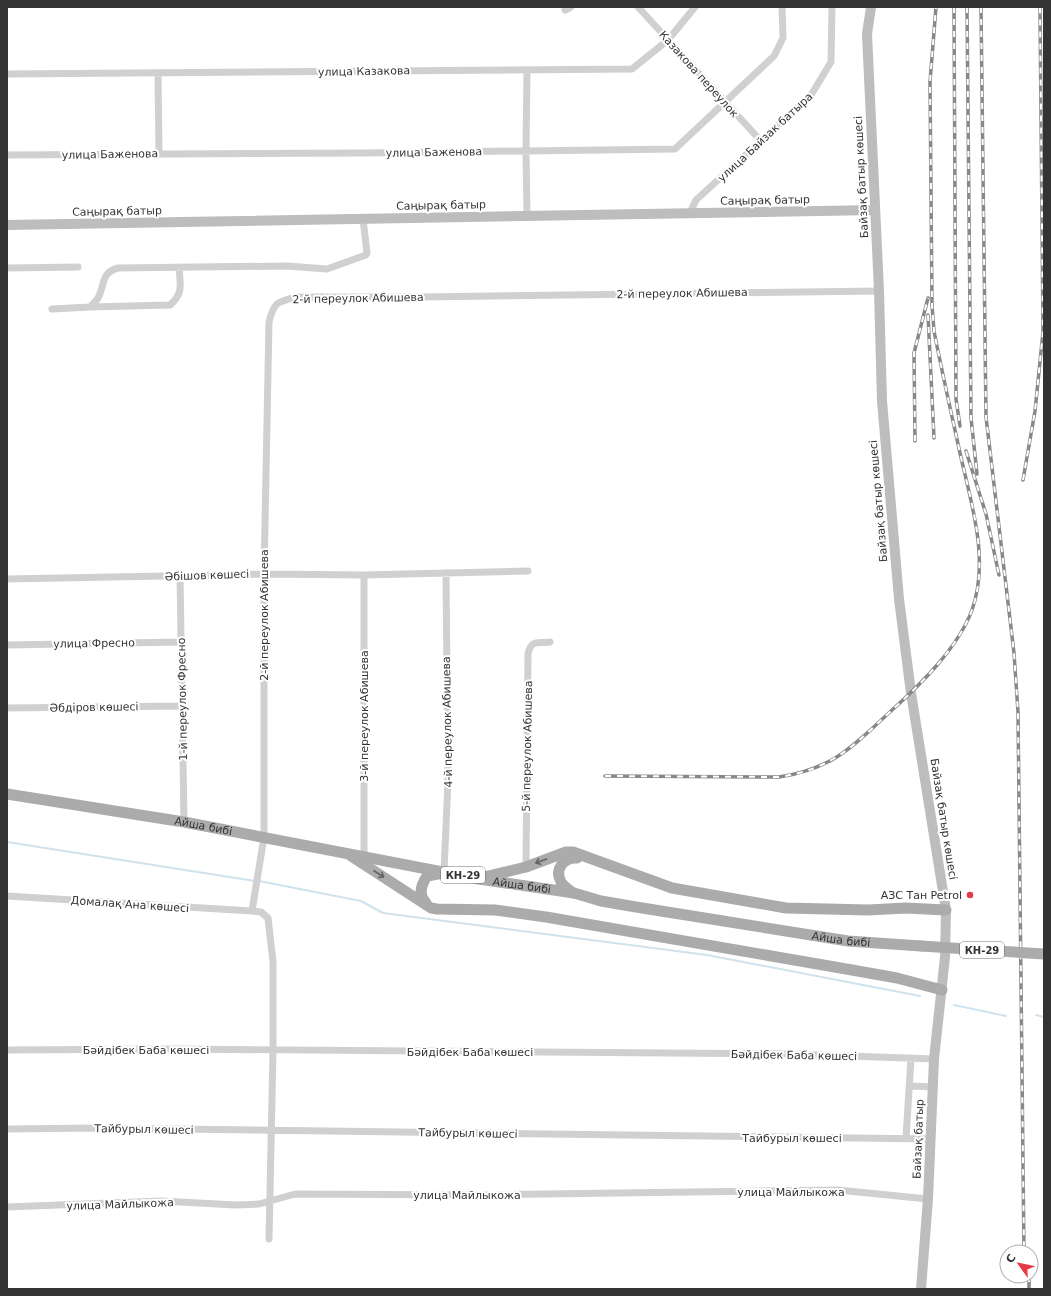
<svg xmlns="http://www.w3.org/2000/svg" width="1051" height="1296" font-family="'DejaVu Sans',sans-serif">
<rect width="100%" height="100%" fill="#fff"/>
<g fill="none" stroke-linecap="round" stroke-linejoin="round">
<path stroke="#cfe2ee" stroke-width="2" d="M7 842 255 881
M259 881 361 901 383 913 707 955 920 996
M954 1005 1006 1016
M1036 1015 1044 1017"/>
<path stroke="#d0d0d0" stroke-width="7" d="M638 7 761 141
M565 10 571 7
M527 70 526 150 527 215
M7 74 632 69 668 40 695 7
M158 74 159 153
M7 155 364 153 675 149 774 56 783 38 782 7
M690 213 696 200 811 95 831 62 832 7
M7 268 78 267
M90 307 170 305C184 293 180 284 179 267
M52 309 90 307C93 304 96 301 98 298 105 285 101 272 118 268L287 266 327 269 366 255 367 253 363 219
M364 575V856
M180 576 184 822
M7 579 264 574 364 575 528 571
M7 645 181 642
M7 708 182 706
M526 867 528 654C531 639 538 644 550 642
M444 871 448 781 446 573
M7 896 252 911 261 912 268 918 273 962V1051L269 1239
M252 911 264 837V574L269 322C274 302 277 302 296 297H422L879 291
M7 1050 177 1049 793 1054 934 1059
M910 1086 933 1087
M7 1129 95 1128 929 1139
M906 1138 911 1058
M7 1207 161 1201 236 1205 259 1204 295 1194 477 1195 838 1190 928 1199"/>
<path stroke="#bdbdbd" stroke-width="10" d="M871 7 867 34 879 291 882 401 899 599 911 693 946 910 945 957 934 1059 928 1199 921 1289
M7 225 875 210"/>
<g stroke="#ababab" stroke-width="11">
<path id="s1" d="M7 794 184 822 479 879 574 893 601 901 636 907 848 941 921 946"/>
<path d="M351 856 431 908 437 909 495 910 546 917 852 970 897 978 942 990"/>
<path d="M484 877 526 867 566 852H573L672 888 786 908 868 910 906 908 946 910"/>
<path d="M573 893C569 890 563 886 561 882 554 869 564 857 577 858"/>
<path d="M426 903C418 895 421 885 427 876L443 873"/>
</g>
<defs>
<path id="rail" d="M954 7 956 399 960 426
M967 7 971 418 977 474
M981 7 986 417 1014 653 1018 712 1024 1252
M928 315 934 438
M915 441 914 353 928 298
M966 451 986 514 999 575
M1023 480 1035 411 1043 332 1040 7
M605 776 779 777C833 769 853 746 891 711 920 685 958 648 972 610 990 559 971 503 960 453 951 412 942 372 934 331L932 305 930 82 936 7
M1029 1276V1289"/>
</defs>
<use href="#rail" stroke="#888" stroke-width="3.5"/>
<use href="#rail" stroke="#fff" stroke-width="2" stroke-dasharray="6" stroke-linecap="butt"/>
<path stroke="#ababab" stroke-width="11" d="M921 946 1044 954"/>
</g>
<defs><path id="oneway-shaft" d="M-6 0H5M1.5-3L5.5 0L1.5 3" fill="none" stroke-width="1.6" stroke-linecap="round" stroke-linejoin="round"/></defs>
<g stroke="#636363">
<use href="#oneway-shaft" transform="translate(541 861) rotate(160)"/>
<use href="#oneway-shaft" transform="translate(379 874) rotate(33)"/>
</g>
<circle fill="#e63946" stroke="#fff" stroke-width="1.5" cx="970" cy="895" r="4"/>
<g text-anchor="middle" stroke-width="4" stroke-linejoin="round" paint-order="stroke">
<g fill="#fff" stroke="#707070" stroke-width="1">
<rect x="441" y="867" width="44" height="16" rx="3"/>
<rect x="960" y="942" width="44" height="16" rx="3"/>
</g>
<g font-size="10" font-weight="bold" fill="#333">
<text x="463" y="879">КН-29</text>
<text x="982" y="954">КН-29</text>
</g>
<g font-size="11" fill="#333" stroke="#fff">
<text transform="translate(364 71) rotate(-1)" y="4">улица Казакова</text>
<text transform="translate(699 74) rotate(48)" y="4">Казакова переулок</text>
<text transform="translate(765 137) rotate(-43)" y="4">улица Байзак батыра</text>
<text transform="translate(434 152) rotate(-1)" y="4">улица Баженова</text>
<text transform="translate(110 154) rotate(-1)" y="4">улица Баженова</text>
<text transform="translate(861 177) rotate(-93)" y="4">Байзақ батыр көшесі</text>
<text transform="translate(765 200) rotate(-1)" y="4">Саңырақ батыр</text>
<text transform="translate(441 205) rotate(-1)" y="4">Саңырақ батыр</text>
<text transform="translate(117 211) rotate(-1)" y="4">Саңырақ батыр</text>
<text transform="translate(682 293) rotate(-1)" y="4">2-й переулок Абишева</text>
<text transform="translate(358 298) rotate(-1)" y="4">2-й переулок Абишева</text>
<text transform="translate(878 501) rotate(-95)" y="4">Байзақ батыр көшесі</text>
<text transform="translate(207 575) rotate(-2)" y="4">Әбішов көшесі</text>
<text transform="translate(264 615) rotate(-90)" y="4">2-й переулок Абишева</text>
<text transform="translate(94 643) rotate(-1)" y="4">улица Фресно</text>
<text transform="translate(182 699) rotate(-91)" y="4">1-й переулок Фресно</text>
<text transform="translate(94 707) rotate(-1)" y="4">Әбдіров көшесі</text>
<text transform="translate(364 716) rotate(-90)" y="4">3-й переулок Абишева</text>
<text transform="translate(447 722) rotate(-91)" y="4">4-й переулок Абишева</text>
<text transform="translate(527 746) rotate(-89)" y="4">5-й переулок Абишева</text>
<text transform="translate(944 819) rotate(81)" y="4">Байзақ батыр көшесі</text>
<text dy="4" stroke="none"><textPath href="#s1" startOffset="199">Айша бибі</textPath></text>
<text dy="4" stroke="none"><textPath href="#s1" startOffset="523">Айша бибі</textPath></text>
<text transform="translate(130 904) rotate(4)" y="4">Домалақ Ана көшесі</text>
<text dy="4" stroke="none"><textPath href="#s1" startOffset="847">Айша бибі</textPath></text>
<text x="146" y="1054">Бәйдібек Баба көшесі</text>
<text x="470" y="1056">Бәйдібек Баба көшесі</text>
<text transform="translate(794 1055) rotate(1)" y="4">Бәйдібек Баба көшесі</text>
<text transform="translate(144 1129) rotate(1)" y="4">Тайбурыл көшесі</text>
<text transform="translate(468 1133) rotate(1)" y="4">Тайбурыл көшесі</text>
<text x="792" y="1142">Тайбурыл көшесі</text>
<text transform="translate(918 1139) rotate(-88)" y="4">Байзақ батыр</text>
<text x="791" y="1196">улица Майлыкожа</text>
<text x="467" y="1199">улица Майлыкожа</text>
<text transform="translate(120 1204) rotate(-2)" y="4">улица Майлыкожа</text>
</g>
<g font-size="11" fill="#333" stroke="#fff" text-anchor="end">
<text x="962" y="899">АЗС Тан Petrol</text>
</g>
</g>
<rect width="1051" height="1296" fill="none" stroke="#333333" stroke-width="16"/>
<g transform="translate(1019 1264) rotate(303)"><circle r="19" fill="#ffffff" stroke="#adadad"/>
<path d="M0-3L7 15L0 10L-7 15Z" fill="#e63946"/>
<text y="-6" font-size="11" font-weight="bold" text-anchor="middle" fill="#333333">С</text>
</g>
</svg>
